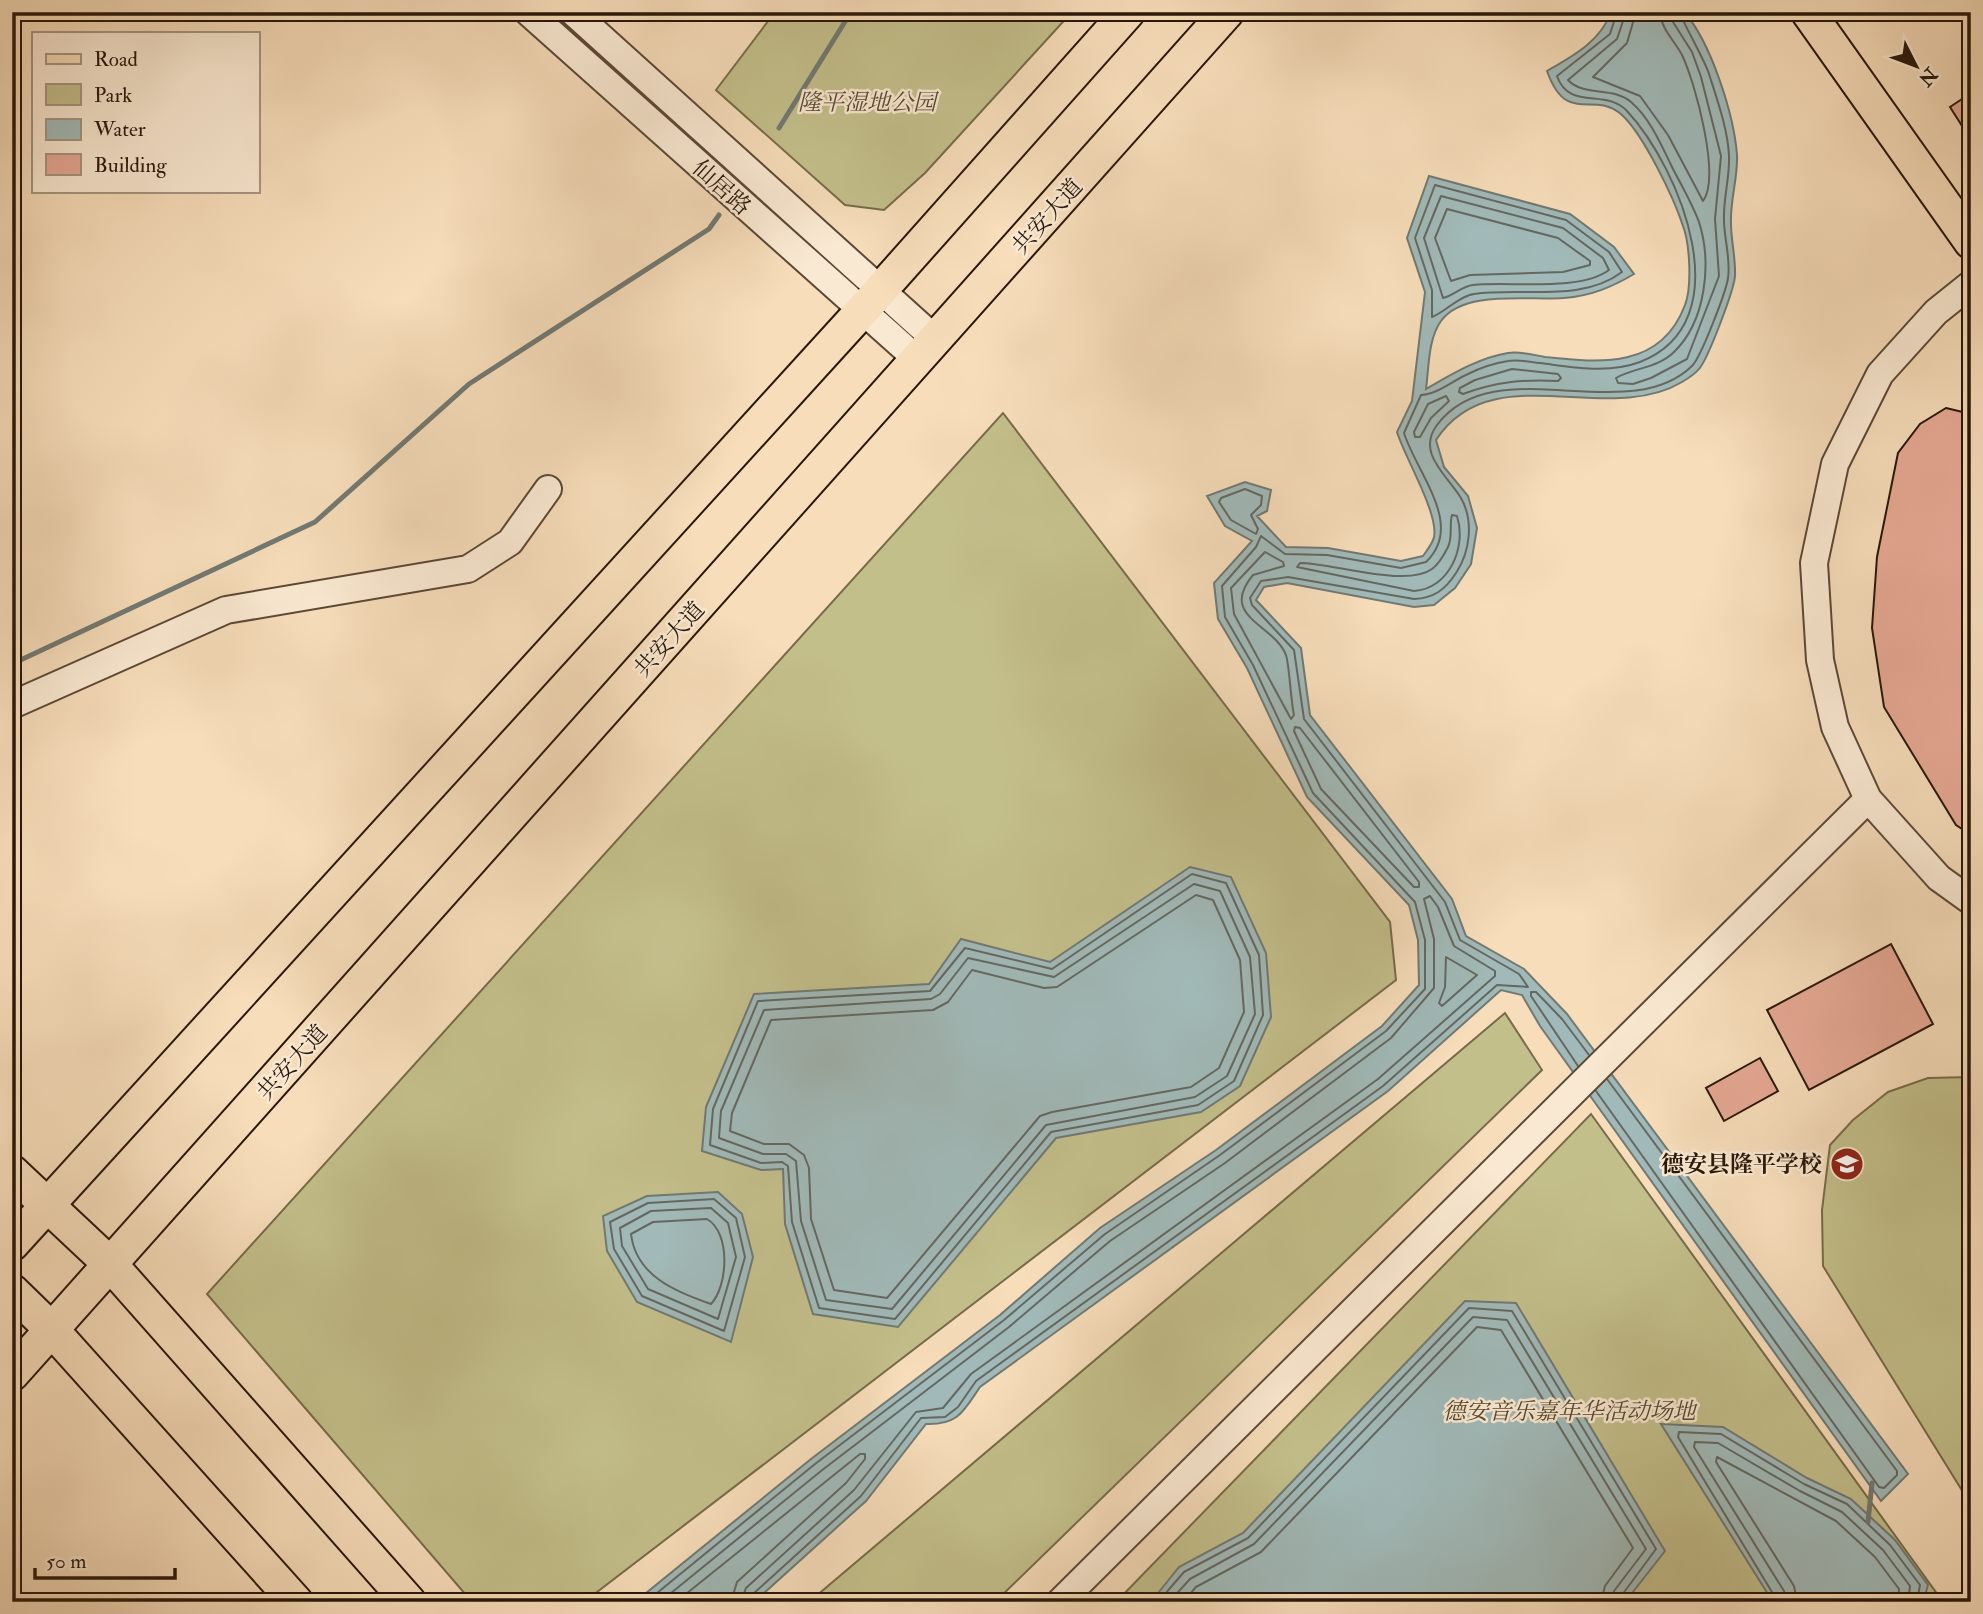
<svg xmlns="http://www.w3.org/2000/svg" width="1983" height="1614" font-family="'IM FELL Double Pica','Noto Serif SC',serif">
<rect width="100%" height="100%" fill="#f7ddba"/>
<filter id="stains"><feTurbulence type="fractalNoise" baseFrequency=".00286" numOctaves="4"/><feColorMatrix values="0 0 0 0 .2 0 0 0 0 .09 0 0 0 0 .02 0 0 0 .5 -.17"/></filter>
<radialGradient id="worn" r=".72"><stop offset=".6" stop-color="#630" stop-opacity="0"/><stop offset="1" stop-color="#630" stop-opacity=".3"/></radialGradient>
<path fill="#c3bf8b" stroke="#766b4b" stroke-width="2" d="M775 12H1072L925 173 884 210 845 205 716 90Z
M1003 413 1390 922 1396 980 584 1602H472L207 1294Z
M1505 1013 1542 1070 995 1602H809Z
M1971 1077V1505L1823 1266 1822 1210 1830 1145 1853 1120 1888 1092 1928 1078Z
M1591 1114 1943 1602H1116Z"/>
<path fill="#a1bab9" stroke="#717973" stroke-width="2" d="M1611 12H1684C1711 42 1734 115 1737 155 1738 176 1731 197 1731 218 1730 237 1736 257 1735 276 1734 290 1708 359 1699 369 1695 374 1687 379 1682 382 1607 427 1491 355 1436 440L1444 467 1468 496 1477 528 1471 564 1455 588 1434 605 1414 607 1287 583 1264 587 1256 600 1301 648 1310 715 1452 899 1466 936 1524 969 1567 1014 1908 1474 1881 1501 1540 1026 1522 995 1501 990 1388 1091 980 1387C963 1412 958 1425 926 1424L866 1501 754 1602H635L811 1459 1000 1315 1100 1228 1216 1150 1382 1026 1419 985 1418 940 1409 905 1307 797 1247 668 1218 619 1214 583 1252 541 1225 526 1207 496 1245 482 1271 490 1267 511 1257 516 1286 547 1328 548 1401 561 1423 556C1427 550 1433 543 1434 537 1439 514 1405 458 1397 432L1412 401 1425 292 1407 238 1429 176 1570 214 1614 247 1634 274C1612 287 1591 296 1564 298 1530 301 1464 289 1441 321 1428 339 1429 367 1426 389 1452 374 1478 358 1508 353 1520 351 1534 355 1545 357 1601 363 1661 369 1685 305 1692 288 1690 244 1683 226 1674 198 1643 134 1622 115 1593 89 1567 127 1547 71 1573 56 1601 41 1611 12Z
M1190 867 1231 877 1266 953 1271 1017 1240 1086 1201 1112 1056 1138 898 1327 813 1314 785 1224 783 1169 761 1170 702 1151 706 1107 754 994 929 984 961 939 1050 962Z
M718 1192 742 1214 753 1257 731 1342 637 1302 607 1251 603 1216 647 1196Z
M1465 1301 1516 1303 1665 1551 1625 1602H1151L1179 1567 1243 1533Z
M1661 1424 1723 1427 1807 1478 1851 1499 1895 1540 1928 1585 1923 1602H1773Z"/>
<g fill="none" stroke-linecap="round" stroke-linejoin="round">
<path stroke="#646862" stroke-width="2" d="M1626 12 1617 39 1568 80C1584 97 1612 86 1631 102 1649 117 1661 144 1671 165 1680 183 1692 203 1699 222 1712 263 1706 321 1674 352 1658 368 1633 368 1616 378L1618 383 1633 384 1651 378 1687 359 1719 276 1715 219 1721 156 1701 77 1692 52 1673 22 1671 12
M1636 12 1627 43 1593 77 1640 96 1668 135 1703 201C1721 177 1695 82 1682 55 1674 40 1661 29 1660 12
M1435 185 1566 220 1609 252 1622 272C1581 303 1522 287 1474 294 1459 296 1445 312 1432 317V290L1415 238Z
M1441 196 1563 228 1603 258 1609 270C1579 292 1510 281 1473 285 1462 286 1453 296 1443 298L1424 238Z
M1447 209 1558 238 1590 261V265L1563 272 1470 275 1451 281 1435 238Z
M1512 369 1558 374 1561 378 1558 381C1523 379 1495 382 1463 394L1459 392 1460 388 1475 380Z
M1446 396 1449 401 1431 418 1420 437H1415L1414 432 1428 404Z
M1245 489 1262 496 1261 505 1251 515 1258 529 1256 534 1231 520 1219 502 1221 498Z
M1452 515 1457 516C1467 547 1449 589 1414 591L1297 567 1300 563C1333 563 1406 588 1432 569 1439 564 1445 553 1448 547 1453 537 1449 525 1452 515Z
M1265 552 1283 562 1284 566 1253 575C1218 617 1274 624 1286 655 1289 663 1291 702 1294 715L1291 719 1234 614 1231 588Z
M1295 727 1300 728 1419 882V887H1414L1321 789 1294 731Z
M1192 874 1226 883 1259 955 1263 1015 1234 1081 1198 1105 1051 1132 895 1319 819 1308 792 1222 788 1166 782 1162 761 1163 710 1145 713 1109 758 1001 930 991 965 948 1052 969Z
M1194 884 1220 891 1250 957 1255 1014 1227 1076 1195 1097 1046 1125 892 1309 826 1300 801 1221 796 1161 786 1154H763L719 1138 721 1111 764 1010 931 999 940 994 968 958 1054 977Z
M1196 895 1213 900 1240 960 1244 1012 1219 1068 1191 1087 1052 1112 1040 1116 887 1298 834 1290 811 1219 809 1168 804 1155 789 1144H764L730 1131 732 1113 771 1020 933 1010 948 1002 972 970 1044 988 1057 987Z
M1446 957 1477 975 1442 1006 1439 1003 1445 987Z
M1578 1066 1531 996V992H1536L1562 1019 1589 1055
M1596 1091 1879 1487 1884 1488 1897 1475V1471L1607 1079
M714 1199 736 1218 745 1257 724 1331 642 1296 614 1249 610 1222 648 1203Z
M711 1208 728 1223 736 1257 718 1319 648 1289 622 1246 620 1228 651 1211Z
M707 1219C731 1233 728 1286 711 1304 676 1292 636 1276 631 1234L653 1222Z
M646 1602 815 1464 1004 1320 1105 1234 1220 1155 1386 1031 1425 989V940L1415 902 1313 793 1253 665 1225 617 1222 586 1256 547 1261 536 1285 554 1327 555 1401 568 1426 562C1465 525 1417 474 1404 433L1421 395C1438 394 1452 381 1468 374 1480 368 1495 363 1508 361 1518 359 1530 362 1540 363 1573 367 1608 374 1640 362 1743 322 1680 168 1627 111 1606 88 1569 111 1557 76L1610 34 1617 12
M660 1602 821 1471 1009 1327 1110 1241 1225 1163 1391 1038 1434 988V939L1424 899 1430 896 1438 907 1454 946 1495 971V976L1378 1079 971 1374 943 1408 916 1412 854 1490 746 1588 741 1602
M676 1602 860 1454H865V1459L846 1483 737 1582 731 1602
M750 1602 753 1594 861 1496 921 1418 945 1417 958 1407 976 1381 1383 1086 1497 985 1528 987 1519 974 1460 940 1445 902 1304 719 1294 650 1252 605 1250 598 1261 581 1288 577 1414 599C1434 598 1445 590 1456 573 1470 552 1474 521 1461 498 1447 475 1416 453 1437 425 1495 348 1627 429 1692 366 1701 357 1726 292 1728 278 1731 259 1724 239 1724 220 1723 199 1730 177 1729 156 1728 130 1717 99 1709 74 1704 58 1681 20 1680 12
M1158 1602 1184 1572 1248 1538 1469 1308 1512 1311 1656 1549 1622 1595 1621 1602
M1169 1602 1190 1579 1254 1544 1473 1317 1507 1320 1646 1549 1614 1591 1612 1602
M1183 1602 1196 1587 1261 1552 1477 1327 1501 1330 1633 1548 1605 1586 1601 1602
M1778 1602 1678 1437 1679 1432 1721 1434 1804 1484 1847 1504 1890 1545 1920 1585 1917 1602
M1787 1602 1784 1591 1694 1447 1695 1442 1718 1443 1800 1491 1842 1512 1883 1550 1910 1586 1908 1602
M1797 1602 1794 1586 1716 1462 1717 1457 1836 1521 1875 1557 1899 1589 1898 1602"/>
<path stroke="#717973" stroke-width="5" d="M779 128 851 12
M12 664 315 522 469 384 709 229 719 215
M1868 1522 1872 1483"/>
</g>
<path fill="#e6a894" stroke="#28170b" stroke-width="2" d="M1971 93V140L1950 107Z
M1946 408 1971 414V835L1956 825 1884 707 1872 628 1877 557 1898 453 1920 424Z
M1891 944 1933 1024 1809 1090 1767 1010Z
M1760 1058 1778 1091 1724 1121 1706 1088Z"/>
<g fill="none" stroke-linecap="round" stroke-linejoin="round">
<defs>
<path id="minor" d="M528 12 918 360
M573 12 936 340
M1971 284 1936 312 1880 374 1835 464 1814 563 1820 660 1835 727 1868 799 1939 878 1971 901
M12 705 226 610 468 569 510 542 548 489
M1060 1602 1868 799"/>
<path id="major" d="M1808 12 1971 242
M12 1172 111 1265 409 1602
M12 1244 861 312 1128 12
M12 1291 52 1330 296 1602
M12 1374 1227 12"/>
</defs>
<use href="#minor" stroke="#5c4837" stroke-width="30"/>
<use href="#major" stroke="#28170b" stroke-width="37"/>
<use href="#minor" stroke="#fae9d2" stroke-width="26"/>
<use href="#major" stroke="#f7ddba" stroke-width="33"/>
</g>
<defs>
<symbol id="school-disc" viewBox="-11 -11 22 22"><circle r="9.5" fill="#8f2418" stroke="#fae9d2"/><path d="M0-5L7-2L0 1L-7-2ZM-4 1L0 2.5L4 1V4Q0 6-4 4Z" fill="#fff"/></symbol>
</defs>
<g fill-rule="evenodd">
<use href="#school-disc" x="1828" y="1145" width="38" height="38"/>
</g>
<g text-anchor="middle" stroke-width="5" stroke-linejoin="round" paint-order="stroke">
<g font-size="23" font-style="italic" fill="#564931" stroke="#fae9d2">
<text x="867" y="110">隆平湿地公园</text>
<text x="1569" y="1419">德安音乐嘉年华活动场地</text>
</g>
<g font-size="23" fill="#28170b" stroke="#fae9d2">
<text transform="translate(722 187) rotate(42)" y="8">仙居路</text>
<text transform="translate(1047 216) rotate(-48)" y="8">共安大道</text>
<text transform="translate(669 639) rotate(-48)" y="8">共安大道</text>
<text transform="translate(292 1062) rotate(-48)" y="8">共安大道</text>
</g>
<g font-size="23" font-weight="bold" fill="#28170b" stroke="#fae9d2" text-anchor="end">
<text x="1822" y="1172">德安县隆平学校</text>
</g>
</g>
<rect width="1983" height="1614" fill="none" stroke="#f7ddba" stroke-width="42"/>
<rect x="14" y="14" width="1955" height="1586" fill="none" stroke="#28170b" stroke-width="3.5"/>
<rect x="21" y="21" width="1941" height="1572" fill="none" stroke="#28170b" stroke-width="2"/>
<rect x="32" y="32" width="228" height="161" fill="#fae9d2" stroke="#a69582" stroke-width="2"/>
<rect x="46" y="54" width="35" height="10" fill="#f7ddba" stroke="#a69582" stroke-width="2"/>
<text x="94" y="66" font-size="21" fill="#28170b">Road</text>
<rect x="46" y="84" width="35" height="21" fill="#c3bf8b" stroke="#a69582" stroke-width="2"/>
<text x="94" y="102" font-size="21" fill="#28170b">Park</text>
<rect x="46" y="119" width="35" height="21" fill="#a1bab9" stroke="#a69582" stroke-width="2"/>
<text x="94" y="136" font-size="21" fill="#28170b">Water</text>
<rect x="46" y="154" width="35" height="21" fill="#e6a894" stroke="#a69582" stroke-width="2"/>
<text x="94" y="172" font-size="21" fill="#28170b">Building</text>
<g transform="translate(1916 66) rotate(132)" stroke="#fae9d2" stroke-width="5" paint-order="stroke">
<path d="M0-5L12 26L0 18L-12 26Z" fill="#28170b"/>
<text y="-10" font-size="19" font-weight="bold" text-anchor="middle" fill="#28170b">N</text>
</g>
<path d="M35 1568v10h140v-10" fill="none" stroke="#28170b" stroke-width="3.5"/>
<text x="46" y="1568" font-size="21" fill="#28170b" stroke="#fae9d2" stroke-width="5" paint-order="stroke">50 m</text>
<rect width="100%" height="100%" filter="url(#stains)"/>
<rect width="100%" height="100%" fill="url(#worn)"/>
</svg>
